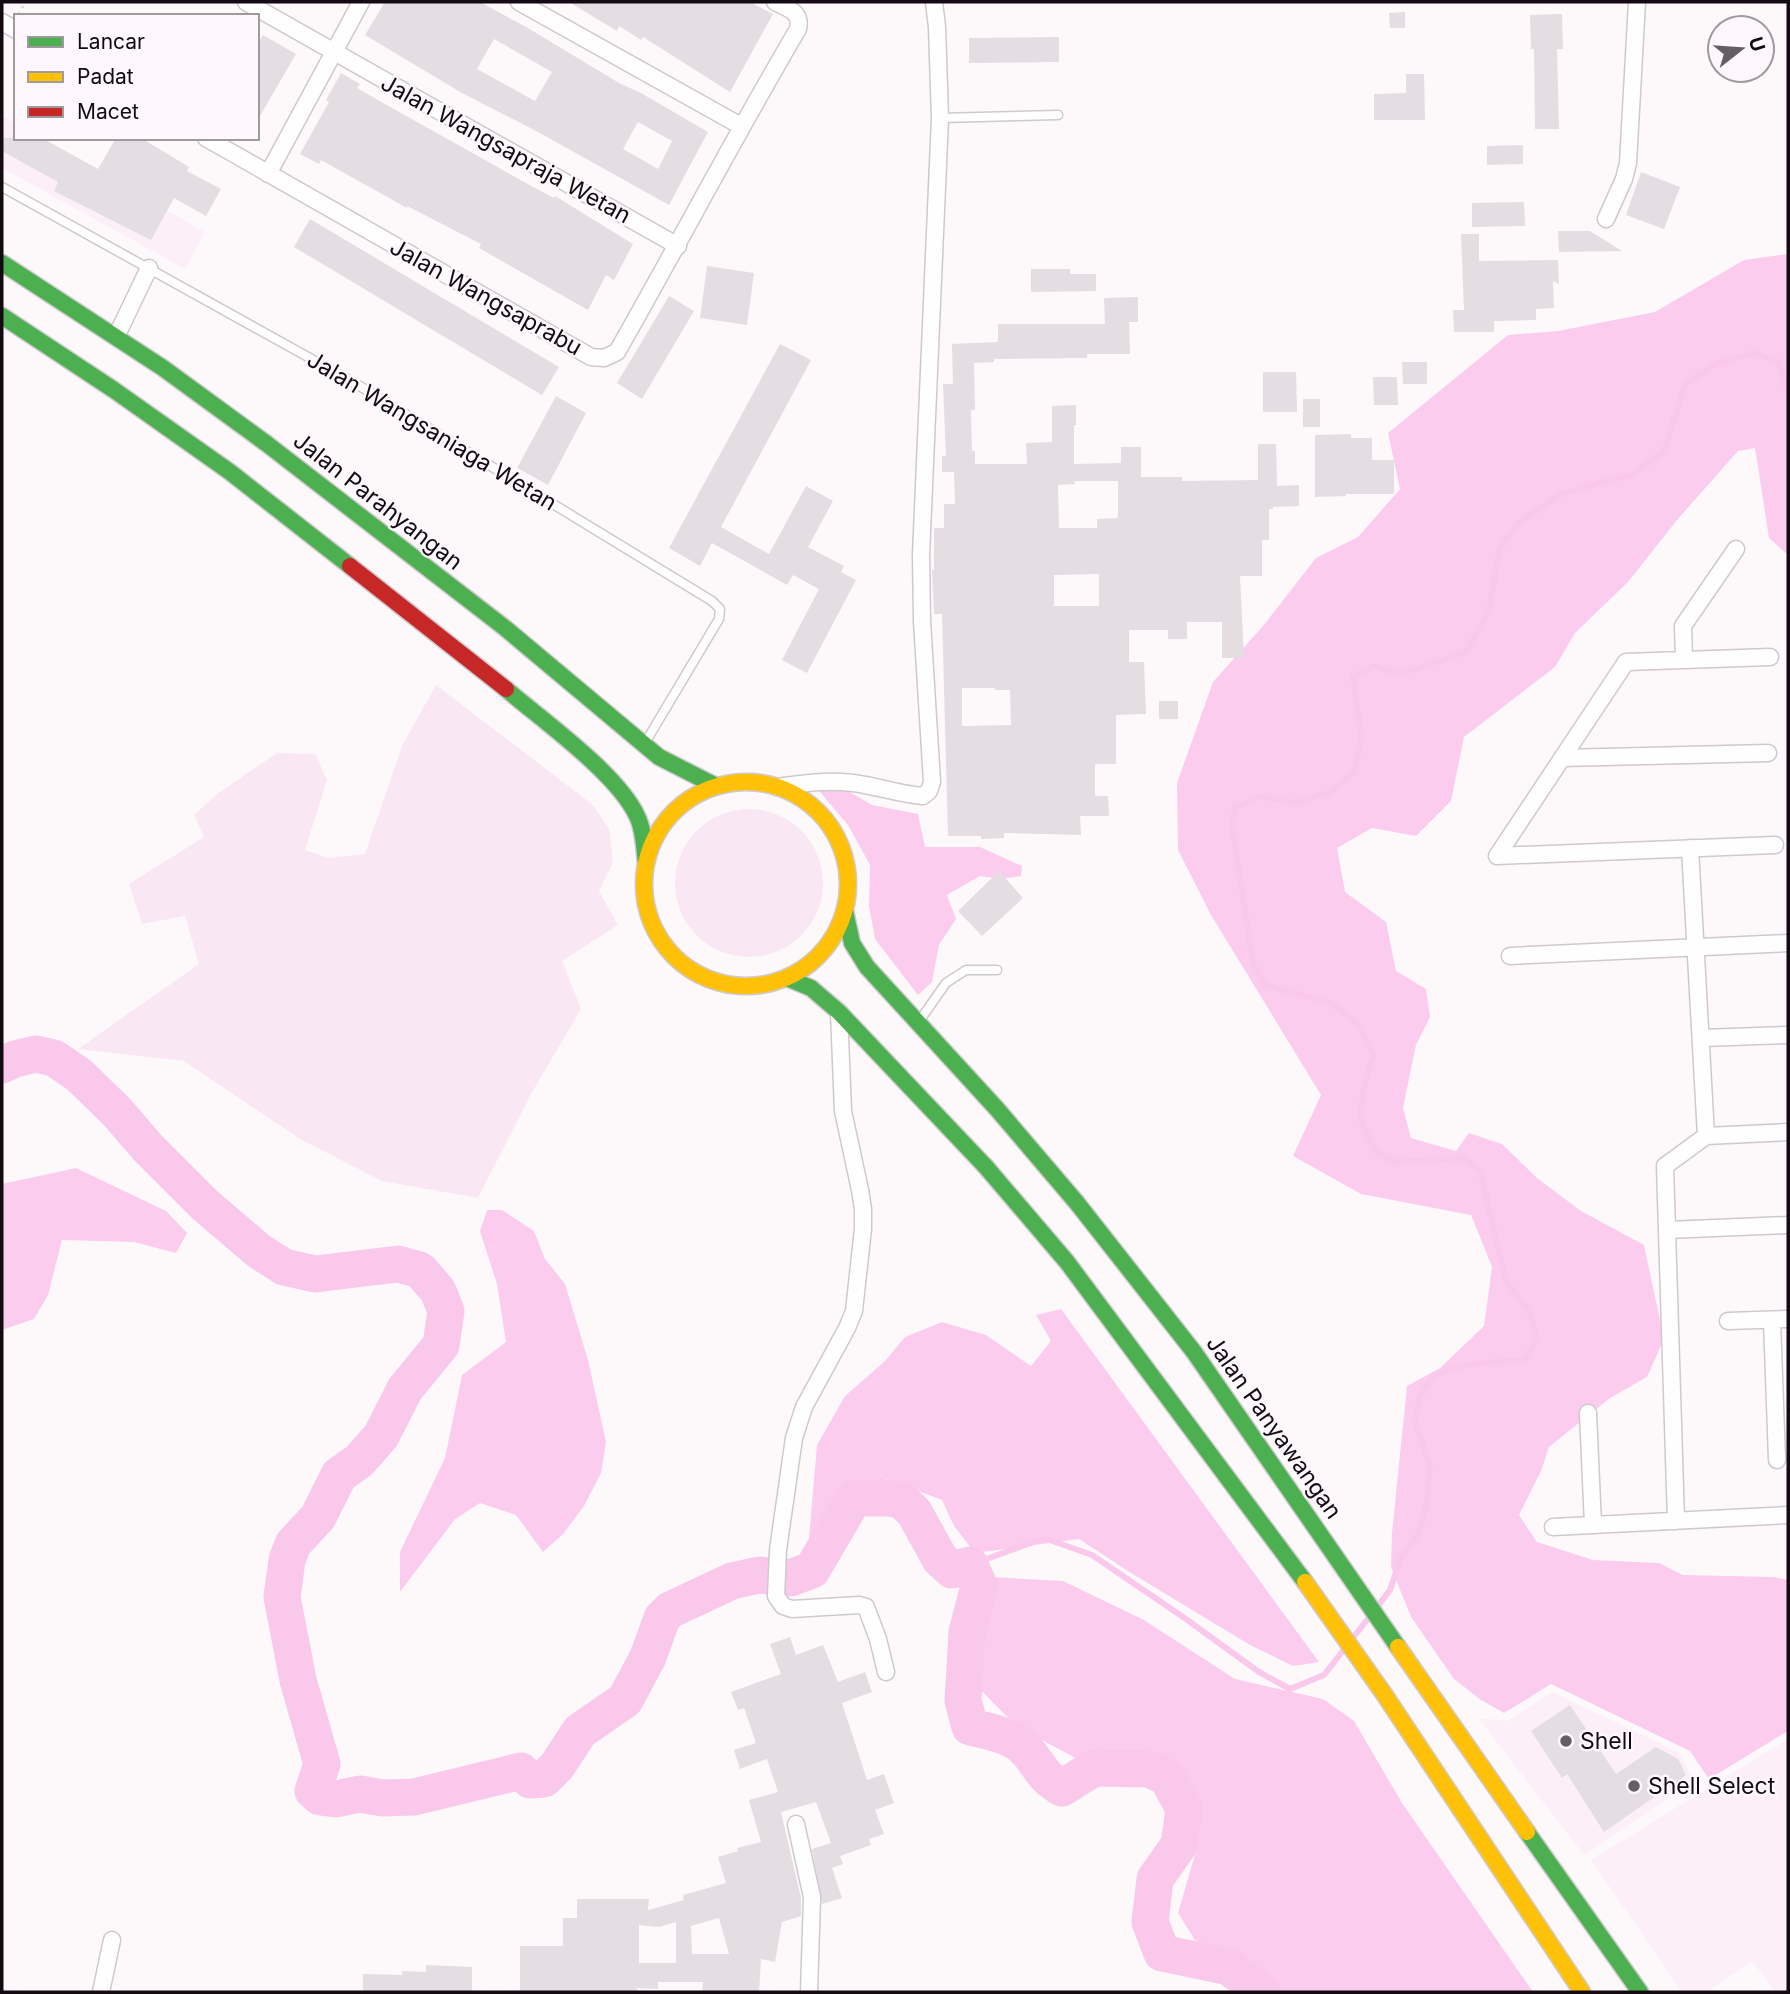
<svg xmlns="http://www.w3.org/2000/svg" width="1790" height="1994" font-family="Inter,sans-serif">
<rect width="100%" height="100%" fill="#fdf9fb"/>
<path fill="#fceff8" d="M2 116 16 124V138H41L205 232 185 269 2 168Z
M1552 1692 1678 1752 1695 1781 1584 1855 1478 1718 1508 1721Z
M1788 1739V1992H1776L1752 1961 1707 1992H1682L1591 1860Z"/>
<path fill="#fae7f4" d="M436 685 593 805 609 829 613 862 599 891 618 925 562 961 581 1009 531 1094 478 1198 382 1181 300 1139 184 1061 78 1049 199 964 185 916 142 924 129 884 204 837 194 815 217 794 277 753 315 754 327 780 305 850 329 858 365 854 402 746Z
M675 883a74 74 0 1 1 148 0a74 74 0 1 1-148 0Z"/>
<path fill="#fcccef" d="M1788 254V555L1769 538 1755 448 1738 451 1677 520 1628 582 1575 633 1555 667 1464 737 1451 801 1416 836 1372 828 1337 848 1345 892 1386 922 1396 971 1426 989 1430 1017 1416 1045 1403 1108 1411 1138 1456 1151 1469 1133 1502 1144 1537 1178 1581 1211 1644 1245 1664 1339 1647 1377 1610 1398 1549 1447 1541 1471 1519 1515 1537 1542 1593 1560 1659 1563 1683 1575 1774 1577 1788 1580V1731L1709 1779 1690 1751 1551 1684 1504 1713 1481 1700 1454 1679 1411 1617 1391 1567 1392 1533 1407 1386 1440 1368 1484 1326 1492 1267 1471 1215 1361 1194 1293 1156 1321 1095 1211 915 1178 850 1177 783 1213 682 1263 626 1316 558 1358 537 1400 489 1388 433 1508 335 1558 331 1655 312 1744 260Z
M829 787 848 791 872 805 918 814 925 847H980L1022 866 1021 876 1000 879 980 876 947 895 956 919 939 945 932 982 918 995 875 939 869 906 870 865 848 825 820 792Z
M76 1168 166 1211 187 1233 176 1253 134 1242 62 1240 48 1295 34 1319 2 1330V1184Z
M487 1210H502L534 1231 545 1259 565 1284 588 1360 606 1442 601 1473 584 1506 563 1534 543 1552 516 1515 480 1503 455 1519 400 1592V1552L445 1458 462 1375 506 1342 497 1284 480 1231Z
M1061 1309 1319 1662 1293 1666 1250 1645 1131 1573 1079 1539 975 1553 954 1526 942 1500 887 1479 841 1502 815 1545 809 1538 817 1445 845 1396 885 1361 905 1337 942 1322 986 1335 1031 1366 1051 1341 1036 1315Z
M991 1577 1063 1581 1144 1620 1235 1679 1323 1699 1354 1721 1402 1803 1533 1992H1252L1211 1966 1178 1913 1196 1851 1193 1788 1149 1770 1087 1764 1017 1727 956 1665Z"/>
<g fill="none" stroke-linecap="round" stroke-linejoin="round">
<path stroke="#fac8eb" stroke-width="6" d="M970 1565 1044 1538 1092 1555 1186 1619 1259 1672 1290 1689 1324 1675 1370 1616
M1377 1607 1390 1590 1400 1560 1418 1534 1426 1509 1430 1467 1415 1423 1419 1398 1434 1375 1470 1364 1525 1360 1537 1338 1529 1312 1506 1280 1480 1171 1464 1158 1395 1162 1376 1152 1360 1119 1364 1086 1374 1055 1359 1025 1331 1003 1265 985 1253 965 1232 824 1235 807 1261 796 1296 803 1330 792 1355 771 1361 736 1353 676 1374 666 1400 674 1466 652 1489 611 1499 550 1518 523 1561 494 1633 474 1664 451 1686 383 1716 364 1754 353 1778 362 1788 393"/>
<path stroke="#fac8eb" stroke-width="37" d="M2 1065 15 1059 36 1054 54 1058 79 1075 117 1112 148 1148 205 1205 259 1251 284 1267 315 1274 398 1264 420 1270 438 1291 446 1311 441 1345 405 1389 381 1436 359 1461 339 1475 318 1517 293 1544 287 1560 282 1597 298 1680 322 1764 313 1791 320 1797 336 1799 360 1794 383 1798 414 1797 521 1771 530 1780 544 1779 557 1766 580 1731 625 1700 648 1657 662 1618 670 1610 732 1581 759 1575 790 1578 812 1570 854 1498H888L901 1500 914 1512 940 1559 952 1570 970 1565 979 1586 967 1632 963 1701 970 1727C988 1731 1014 1736 1027 1751 1042 1768 1040 1775 1062 1788L1094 1768 1149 1769 1167 1777 1184 1809 1179 1845 1155 1879 1150 1922 1162 1953 1229 1967 1262 1992"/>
</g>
<path fill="#e4dde1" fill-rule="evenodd" d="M385 2H480L528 28 619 83 641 93 708 132 669 205 538 132 462 93 365 35ZM494 39 552 72 535 101 477 69ZM638 122 672 141 658 169 623 149Z
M569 2H750L773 14 730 92 643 37 641 40 619 26 617 31Z
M1405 12V28H1390L1389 13Z
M1562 14 1563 49H1557L1559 129H1535L1534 49H1531L1530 15Z
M263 35 296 54 257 121V44Z
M1059 37V62L969 63V38Z
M341 73 360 84 357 88 385 104 535 188 554 198 555 196 633 244 614 280 606 275 588 310 479 248 481 244 407 206V208L321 160 319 164 300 154 329 102 326 100Z
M1406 74H1424L1425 120H1374V94L1406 93Z
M2 138H42L98 169 116 138H141L189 167 187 171 221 189 206 216 174 198 151 240 54 191 58 182 2 151Z
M1523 145V164L1487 165V146Z
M1641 172 1680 187 1664 229 1626 215Z
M1524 202 1525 226 1472 227V203Z
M310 219 559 367 542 395 294 247Z
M1558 231H1590L1622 251 1559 252Z
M1461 234H1479V261L1558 260 1559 284 1553 281 1554 308 1536 309V320L1494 321V332H1454L1453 310H1464Z
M707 266 754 273 747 325 700 318Z
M1031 269H1070V274H1096V291L1031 292Z
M669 296 694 311 642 399 617 383Z
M1138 297V322H1129L1130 354H1087V358L994 359V362L974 363 975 410H971L972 451H975V464H1027L1026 443 1052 442V406L1076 405V425H1074V464L1121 463V447H1141V477H1182V481L1258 480V444H1276L1277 486 1299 485V506L1273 507V509H1269V540H1262V576H1240L1244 658H1222V622H1187V639H1168V630H1129V662H1144L1146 714 1116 715V764H1095V796H1108L1109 816H1080L1081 835 1004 833V838L981 839V836H948L942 614H934L932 570H934V528H944V504H955L954 472H942V456H946L943 384H953L952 344 998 342V324H1105L1104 298ZM1074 481H1118V518L1097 519V528H1059L1058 485 1075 484ZM1099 574V606H1054V575ZM962 688H995V690H1010L1011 725 962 726Z
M780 344 811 360 721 527 769 554 806 486 833 501 808 547 844 566 841 572 856 580 807 673 782 660 819 589 793 575 787 585 712 543 700 566 669 548Z
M1402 362H1427V384H1403Z
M1263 372H1296L1297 412H1263Z
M1373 377H1397L1398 405H1374Z
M556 396 586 413 548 485 517 468Z
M1303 399H1320V427H1303Z
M1351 434V438H1372V460H1394V494H1346V496L1315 497V435Z
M1159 701H1178V719H1159Z
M999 871 1023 898 982 936 958 911Z
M790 1637 796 1655 823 1645 838 1682 865 1672 872 1692 842 1703 867 1780 884 1774 894 1803 875 1810 884 1834 869 1839 871 1845 840 1856 843 1864 832 1868 842 1898 822 1904 812 1849 831 1843 816 1802 781 1812 801 1898V1916L782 1922 775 1962 761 1959 759 1992H702L703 1982H658V1989L637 1988V1992H520V1946H563V1918H577V1899H649L648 1910 684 1900 683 1895 726 1883 718 1857 738 1851 737 1848 761 1842 749 1800 778 1792 767 1759 740 1769 734 1750 756 1743 744 1708 738 1710 731 1692 781 1674 770 1644ZM719 1918 729 1954H692L691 1926ZM676 1922V1963H639V1925L659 1927Z
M1570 1705 1616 1774 1656 1747 1678 1759 1686 1775 1604 1832 1567 1774 1562 1778 1531 1731Z
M426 1965 472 1967V1992H363V1974L402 1975V1971L426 1972Z"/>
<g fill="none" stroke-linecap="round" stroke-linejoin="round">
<defs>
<path id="lane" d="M940 118 1058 115
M2 187 353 382 712 601 720 609 719 619 645 743
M920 1020 946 983 966 970H997"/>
<path id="street" d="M246 2 678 246
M519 2 741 126
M2 22 16 30
M206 138 591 357 604 358 617 352C678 245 735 136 798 29 802 12 789 9 775 2
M268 174 361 2
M1606 219 1624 179 1628 163 1637 2
M116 337 149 268
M1770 657 1626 662 1497 856 1775 845
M1684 660 1683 626 1736 549
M1562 758 1768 753
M777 787C803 783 827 780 853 783 877 786 899 794 923 796L929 791 932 782 922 621 921 555 940 118 937 27 934 2
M1510 956 1788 943
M839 1012 843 1111 860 1190 863 1209V1229L854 1311 847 1328 804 1407 794 1438 778 1550 776 1596 783 1606 792 1609 859 1605 866 1607 878 1639 886 1672
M1701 1038 1788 1035
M1706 1136 1788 1132
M1667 1230 1788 1225
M1772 1320 1777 1460
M1728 1321 1788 1319
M1588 1413 1593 1525
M1676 1521 1665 1166 1706 1136 1690 848
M1553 1527 1788 1515
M796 1824 812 1897 809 1992
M101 1992 112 1940"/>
<path id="fast" d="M2 263 163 368 267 444 505 628 659 757 716 786
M2 316 114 390 230 472 350 566
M506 689C543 721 617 773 637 816 644 830 644 847 646 863
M845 911 852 943 867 967 997 1109 1077 1203 1194 1352 1398 1647
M787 978 811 988 839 1012 986 1167 1067 1262 1305 1582
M1527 1832 1640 1992"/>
<path id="slow" d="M644 884a102 102 0 1 1 204 0a102 102 0 1 1-204 0Z
M1305 1582 1384 1694 1582 1992
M1398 1647 1527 1832"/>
<path id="jam" d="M350 566 506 689"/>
</defs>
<use href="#lane" stroke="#cfc9cd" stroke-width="11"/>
<use href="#street" stroke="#cfc9cd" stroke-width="19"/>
<use href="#fast" stroke="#cfc9cd" stroke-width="19"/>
<use href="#slow" stroke="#cfc9cd" stroke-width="19"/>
<use href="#jam" stroke="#cfc9cd" stroke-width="19"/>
<path stroke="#dadada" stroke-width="3.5" stroke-dasharray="2 5" stroke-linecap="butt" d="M19 14 25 2"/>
<use href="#lane" stroke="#fffefe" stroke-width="8"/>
<use href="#street" stroke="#fffefe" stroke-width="16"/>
<use href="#fast" stroke="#4caf50" stroke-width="16"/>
<use href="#slow" stroke="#ffc107" stroke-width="16"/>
<use href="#jam" stroke="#c62828" stroke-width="16"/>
</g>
<g fill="#655e63" stroke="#fef8fc" stroke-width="2.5">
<circle cx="1566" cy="1741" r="7"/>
<circle cx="1634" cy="1786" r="7"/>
</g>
<g text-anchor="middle" stroke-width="5" stroke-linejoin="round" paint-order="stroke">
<g font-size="23" fill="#130b11" stroke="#fef8fc">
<text transform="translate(506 149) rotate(29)" y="8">Jalan Wangsapraja Wetan</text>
<text transform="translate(486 297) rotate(29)" y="8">Jalan Wangsaprabu</text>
<text transform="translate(432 431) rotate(31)" y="8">Jalan Wangsaniaga Wetan</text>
<text transform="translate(378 501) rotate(38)" y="8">Jalan Parahyangan</text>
<text transform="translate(1274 1427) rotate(55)" y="8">Jalan Panyawangan</text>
</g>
<g font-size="23" fill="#130b11" stroke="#fef8fc" text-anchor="start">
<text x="1580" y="1749">Shell</text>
<text x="1648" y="1794">Shell Select</text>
</g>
</g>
<rect width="1790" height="1994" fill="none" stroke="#130b11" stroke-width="7"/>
<rect x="14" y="14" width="245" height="126" fill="#fef8fc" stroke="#a0999e" stroke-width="2"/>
<rect x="28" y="37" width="35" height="10" fill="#4caf50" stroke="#a0999e" stroke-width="2"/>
<text x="77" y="49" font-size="21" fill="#130b11">Lancar</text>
<rect x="28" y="72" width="35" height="10" fill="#ffc107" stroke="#a0999e" stroke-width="2"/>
<text x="77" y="84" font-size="21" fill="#130b11">Padat</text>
<rect x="28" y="107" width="35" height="10" fill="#c62828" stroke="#a0999e" stroke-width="2"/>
<text x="77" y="119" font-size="21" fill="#130b11">Macet</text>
<g transform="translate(1741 49) rotate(73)"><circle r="33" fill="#fef8fc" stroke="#a0999e" stroke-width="2"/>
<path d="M0-5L12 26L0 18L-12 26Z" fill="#655e63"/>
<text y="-10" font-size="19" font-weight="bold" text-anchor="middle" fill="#130b11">U</text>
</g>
</svg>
